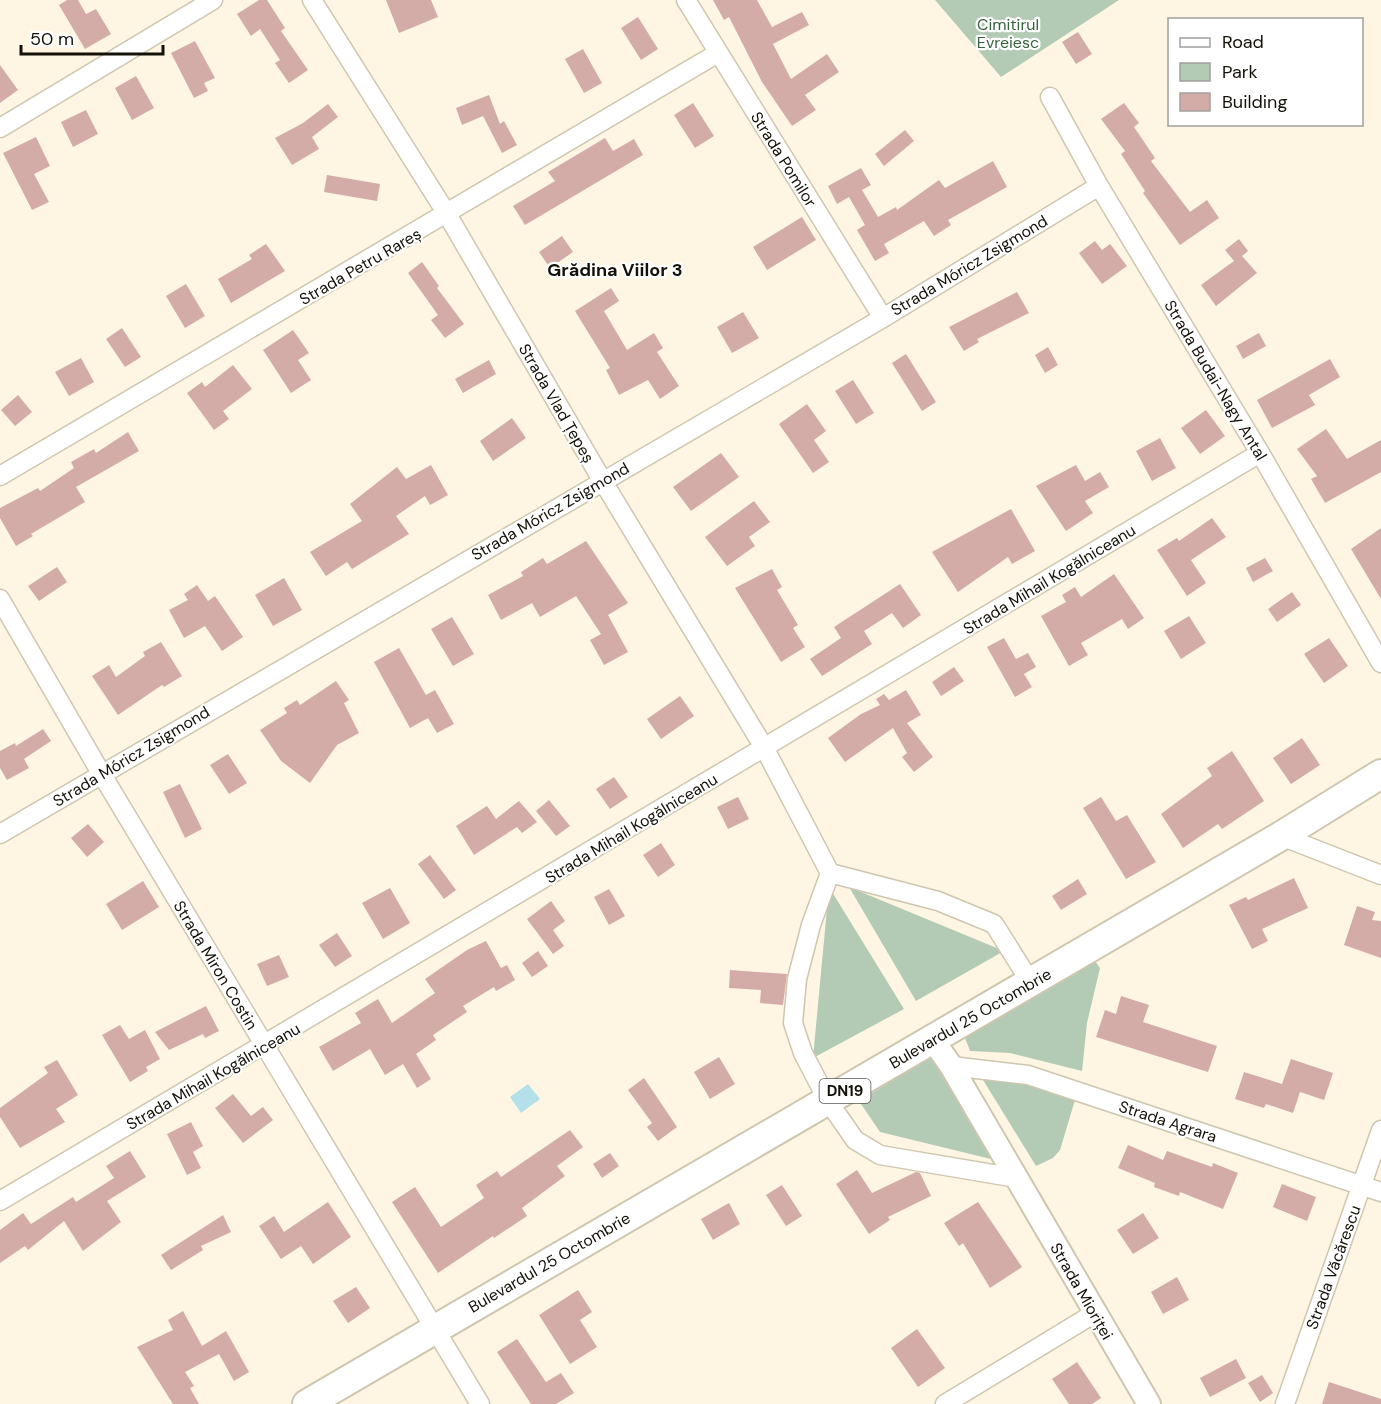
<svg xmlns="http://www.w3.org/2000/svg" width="1381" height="1404" font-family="'DM Sans',sans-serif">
<rect width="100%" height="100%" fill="#fef6e3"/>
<path fill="#b3cbb4" d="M935 0H1119L1001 77Z
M829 887 904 1009 813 1058Z
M849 887 1004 951 916 1001Z
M1095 961 1100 968 1087 1023 1082 1071 1010 1053 970 1051 965 1038Z
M936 1054 995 1160 880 1132 859 1101Z
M980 1075 1078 1090 1060 1150 1053 1158 1036 1166Z"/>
<path fill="#b4e0e9" d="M528 1084 540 1099 521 1113 510 1097Z"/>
<path fill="#d3aca7" d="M67 0H78L86 14 96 9 111 34 85 49 59 5Z
M259 0H267L285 28 281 31 308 70 289 83 275 63 280 60 260 29 251 36 237 14Z
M386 0H431L438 17 399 33Z
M713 0H757L772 27 802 12 809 25 773 44 791 79 827 54 839 72 805 95 816 110 792 126 762 82 729 17 724 20Z
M638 17 658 49 641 60 621 28Z
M1078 32 1092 54 1076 64 1062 42Z
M195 41 215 78 204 83 208 91 194 98 171 53Z
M583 49 602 83 584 93 565 59Z
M0 65 18 90 0 103Z
M136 76 154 108 132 120 115 88Z
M489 95 500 124 504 121 517 145 502 153 483 116 462 125 456 108Z
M693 103 714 136 695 148 674 115Z
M1124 103 1139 123 1134 127 1155 158 1151 161 1190 212 1207 200 1219 218 1180 245 1143 193 1145 191 1121 154 1125 151 1101 119Z
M328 104 338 117 312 137 319 149 292 165 275 138 303 123Z
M86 110 98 134 73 147 61 122Z
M905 130 914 141 884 166 875 154Z
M36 137 50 166 34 174 49 202 32 210 3 153Z
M605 138 613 151 634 139 643 155 525 225 513 206 555 181 548 172Z
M993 161 1007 187 948 220 951 225 934 236 924 221 884 244 889 253 875 261 857 230 865 225 849 197 837 204 828 186 861 168 871 185 862 190 878 217 896 207 897 210 939 180 945 188Z
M327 175 380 184 377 201 324 192Z
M802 217 816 240 767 270 753 247Z
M562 236 573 252 550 268 539 252Z
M1239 239 1248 251 1242 256 1257 273 1216 306 1201 285 1234 261 1225 250Z
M1095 241 1102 250 1110 244 1127 266 1102 284 1079 253Z
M266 244 285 271 231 303 218 279 252 259 249 255Z
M422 262 439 286 437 288 464 324 445 338 431 320 438 315 408 273Z
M186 284 205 316 185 328 166 296Z
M611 288 619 301 604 311 627 350 654 333 663 348 657 352 679 386 660 399 648 380 619 395 606 370 610 368 575 311Z
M1017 292 1029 313 977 339 979 342 964 351 949 327Z
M743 312 759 338 732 353 717 327Z
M122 328 141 357 125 367 106 339Z
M293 330 309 353 298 360 311 380 291 393 263 350Z
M1259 333 1266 346 1243 359 1236 346Z
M1048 347 1058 365 1045 373 1035 355Z
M906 354 936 402 922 411 892 363Z
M81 358 94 382 69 396 55 372Z
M1330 359 1340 377 1309 395 1315 405 1272 428 1257 400Z
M489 360 496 374 463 393 455 379Z
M233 365 252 389 223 411 229 419 214 430 187 393 202 382 205 387Z
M853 380 874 413 856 424 835 391Z
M18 395 32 412 15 426 1 410Z
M807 404 826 431 814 440 829 462 813 473 779 424Z
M1206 410 1225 436 1200 454 1181 428Z
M512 418 526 438 493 461 480 441Z
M1326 429 1347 459 1381 440V472L1325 503 1311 479 1317 476 1297 449Z
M128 432 139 451 76 487 85 502 31 534 33 536 16 546 0 518V508L38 488 40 491 74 468 71 462 94 449 96 453Z
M1160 438 1176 468 1152 481 1136 451Z
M721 453 739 477 691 511 673 487Z
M431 465 448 495 430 505 425 496 396 516 409 534 352 569 347 562 326 576 310 552 362 521 350 504 397 467 406 479Z
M1076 465 1085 481 1100 472 1109 487 1085 501 1093 513 1066 531 1036 486Z
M754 501 770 522 749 537 755 546 727 566 705 537Z
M1011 509 1035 551 1012 564 1008 557 958 592 932 552Z
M1212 518 1226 537 1191 560 1206 583 1187 596 1157 550 1177 538 1179 541Z
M1381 528V599L1351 549Z
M586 541 628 603 608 615 628 652 604 665 590 640 601 634 576 596 540 617 532 603 501 620 488 595 523 576 521 572 543 558 547 564Z
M1265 558 1273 571 1253 582 1246 568Z
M57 567 67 582 39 601 28 586Z
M772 569 782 587 777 590 798 625 793 628 805 647 781 662 735 588Z
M1114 574 1144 618 1128 629 1122 619 1081 643 1088 655 1069 666 1041 616 1066 602 1062 595 1075 587 1081 597Z
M284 578 302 610 273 626 255 595Z
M900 584 921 615 903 628 892 613 864 631 872 644 822 676 810 659 841 638 834 627Z
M197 585 208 601 215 596 243 637 222 651 205 626 184 638 169 610 188 600 184 594Z
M1292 592 1301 605 1277 622 1268 609Z
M1189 616 1206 643 1181 659 1164 631Z
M452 617 474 654 453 666 431 629Z
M1004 638 1016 659 1028 653 1036 667 1024 674 1032 687 1015 697 987 647Z
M1329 638 1348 666 1324 683 1304 654Z
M161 642 182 676 164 687 162 685 118 715 92 676 109 665 116 677 145 656 143 652Z
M399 648 426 695 435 690 454 724 437 733 428 718 410 728 374 662Z
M954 667 964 681 941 696 932 682Z
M336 681 349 700 344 703 359 733 337 745 310 783 281 761 260 730 287 713 284 708 297 700 300 705Z
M906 690 921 715 907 723 933 757 914 772 902 757 907 753 893 728 845 762 828 738 861 714 880 705 876 699 884 694 889 700Z
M680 696 694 716 661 739 647 719Z
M43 729 51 741 24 759 29 768 7 780 0 768V751L15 743 16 746Z
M1302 738 1320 765 1291 784 1273 758Z
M1232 751 1264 801 1222 829 1218 824 1183 848 1161 814 1212 776 1207 768Z
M228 754 247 783 229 794 210 765Z
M614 777 628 797 610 809 596 789Z
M180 784 202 829 185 838 163 792Z
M738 797 749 819 728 829 717 807Z
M1101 797 1116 821 1127 815 1156 862 1126 879 1083 808Z
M549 800 570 826 556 836 536 811Z
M519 801 537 822 522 833 517 827 474 855 456 826 487 806 496 819Z
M88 824 104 842 87 857 71 838Z
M661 843 675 865 658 877 643 855Z
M430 855 456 890 444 899 418 864Z
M1294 878 1308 908 1262 929 1268 941 1252 949 1229 905 1246 897 1248 900Z
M1078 879 1087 894 1061 910 1052 896Z
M143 881 159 907 122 930 106 904Z
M390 888 410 923 383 939 362 903Z
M609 889 625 916 609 925 594 897Z
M551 901 565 921 553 930 564 946 553 954 527 919Z
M1357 906 1375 912 1372 920 1381 921V958L1344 945Z
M337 933 352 956 335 967 319 945Z
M486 941 501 968 507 965 515 980 496 991 494 987 463 1006 467 1012 433 1035 436 1040 416 1054 431 1079 417 1088 403 1064 385 1075 370 1049 333 1071 319 1047 361 1023 355 1013 378 999 392 1023 435 993 425 979 467 950Z
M538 951 548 966 532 977 522 963Z
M279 955 289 977 267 986 257 964Z
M730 970 787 974 783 1005 760 1003 761 990 729 988Z
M1121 996 1149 1005 1143 1022 1217 1046 1208 1072 1096 1037 1105 1010 1116 1014Z
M206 1006 219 1031 205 1038 203 1034 169 1050 155 1032Z
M120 1025 129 1039 145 1030 160 1059 146 1067 148 1071 130 1082 102 1035Z
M719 1057 735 1084 710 1099 694 1072Z
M1291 1059 1333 1073 1324 1100 1300 1092 1293 1113 1266 1104 1264 1108 1235 1099 1244 1072 1282 1084Z
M57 1060 78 1095 56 1109 65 1122 20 1148 0 1117V1108L48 1073 44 1067Z
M644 1078 677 1127 658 1141 647 1127 652 1123 628 1090Z
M233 1094 251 1116 263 1107 273 1120 243 1143 215 1108Z
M191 1122 203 1146 193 1152 201 1168 187 1175 167 1134Z
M570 1130 583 1147 557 1166 565 1176 522 1208 527 1216 494 1238 493 1236 438 1273 392 1202 415 1187 441 1227 484 1198 476 1185 497 1171 501 1177Z
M1128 1145 1163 1160 1167 1151 1212 1167 1213 1163 1238 1173 1223 1209 1180 1192 1179 1196 1154 1187 1155 1183 1118 1168Z
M130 1151 146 1177 107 1201 121 1222 83 1251 64 1221 28 1250 25 1246 0 1263V1230L23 1213 31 1224 73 1197 76 1202 114 1178 106 1166Z
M610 1153 619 1166 602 1178 593 1164Z
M857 1170 872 1193 916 1172 920 1173 931 1196 888 1217 890 1220 869 1234 836 1184Z
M1282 1184 1316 1197 1307 1221 1273 1207Z
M782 1185 802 1216 786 1226 766 1195Z
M328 1202 351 1237 313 1264 301 1246 281 1259 259 1226 274 1216 284 1232Z
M978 1202 1022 1267 990 1288 963 1243 959 1246 944 1223Z
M729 1203 740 1224 713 1240 701 1219Z
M1143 1213 1159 1238 1133 1254 1117 1230Z
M223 1215 231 1232 201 1246 203 1250 171 1270 161 1255Z
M1177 1277 1189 1300 1163 1314 1151 1292Z
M356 1287 370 1308 348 1323 333 1301Z
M578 1290 592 1312 580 1320 597 1347 570 1364 539 1315Z
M183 1311 202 1346 226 1331 249 1372 234 1381 219 1354 185 1372 194 1386 190 1388 199 1404H173L137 1347 173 1330 168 1320Z
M917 1329 945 1368 918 1387 891 1348Z
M517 1339 546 1382 561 1373 574 1393 556 1404H531L497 1352Z
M1236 1359 1246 1378 1210 1397 1200 1378Z
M1077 1362 1101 1398 1092 1404H1069L1052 1379Z
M1262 1375 1273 1393 1260 1402 1248 1383Z
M1329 1382 1381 1399V1404H1322Z"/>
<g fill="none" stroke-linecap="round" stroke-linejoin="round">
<defs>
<path id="minor" d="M312 0 447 214 602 480 765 749 830 873
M686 0 883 318
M1050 97 1099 186 1260 453 1381 663
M0 128 213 0
M0 476 718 53
M0 599 101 773 480 1404
M0 834 883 318 1099 186
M1281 836 1381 875
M830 873 811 925 797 979 793 1023 803 1053 828 1101 855 1140 880 1155 1017 1178
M830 873 938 901 994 924 1031 983
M951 1066 1028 1075 1381 1192
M0 1201 1260 453
M945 1404 1095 1313
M1285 1404 1381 1130"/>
<path id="tertiary" d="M933 1040 951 1066 1149 1404"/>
<path id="primary" d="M307 1404 1281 836 1381 774"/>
</defs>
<use href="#minor" stroke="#cfc6af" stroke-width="21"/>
<use href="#tertiary" stroke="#cfc6af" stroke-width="26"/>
<use href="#primary" stroke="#cfc6af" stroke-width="32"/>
<use href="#minor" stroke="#fff" stroke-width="18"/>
<use href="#tertiary" stroke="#fff" stroke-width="22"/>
<use href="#primary" stroke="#fff" stroke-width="28"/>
</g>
<g text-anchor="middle" stroke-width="4.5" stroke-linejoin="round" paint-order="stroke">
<rect fill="#fff" stroke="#5a5853" stroke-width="1.5" x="819.5" y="1079" width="51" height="24" rx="4.5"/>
<g font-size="15" font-weight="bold" fill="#141109">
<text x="845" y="1096">DN19</text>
</g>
<g font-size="16" fill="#37623d" stroke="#fff">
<text x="1008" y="30">Cimitirul<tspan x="1008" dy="18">Evreiesc</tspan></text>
</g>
<g font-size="16" fill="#141109" stroke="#fff">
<text transform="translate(784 159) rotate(58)" y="6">Strada Pomilor</text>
<text transform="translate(969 265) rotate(-31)" y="6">Strada Móricz Zsigmond</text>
<text transform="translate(360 266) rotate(-30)" y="6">Strada Petru Rareș</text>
<text transform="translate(1216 380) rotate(59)" y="6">Strada Budai-Nagy Antal</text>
<text transform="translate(557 403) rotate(60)" y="6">Strada Vlad Țepeș</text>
<text transform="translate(550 511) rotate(-30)" y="6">Strada Móricz Zsigmond</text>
<text transform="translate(1049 579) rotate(-31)" y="6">Strada Mihail Kogălniceanu</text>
<text transform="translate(131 756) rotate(-31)" y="6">Strada Móricz Zsigmond</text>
<text transform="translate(631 828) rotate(-31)" y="6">Strada Mihail Kogălniceanu</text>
<text transform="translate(216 965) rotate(59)" y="6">Strada Miron Costin</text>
<text transform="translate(970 1018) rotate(-30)" y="6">Bulevardul 25 Octombrie</text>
<text transform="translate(213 1076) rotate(-30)" y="6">Strada Mihail Kogălniceanu</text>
<text transform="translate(1168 1121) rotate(18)" y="6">Strada Agrara</text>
<text transform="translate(549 1262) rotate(-30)" y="6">Bulevardul 25 Octombrie</text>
<text transform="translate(1333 1267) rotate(-70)" y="6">Strada Văcărescu</text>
<text transform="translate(1082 1291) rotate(60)" y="6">Strada Mioriței</text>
</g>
<g font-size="18" font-weight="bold" fill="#141109" stroke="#fff">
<text x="615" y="276">Grădina Viilor 3</text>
</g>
</g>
<rect x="1168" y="18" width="195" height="108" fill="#ffffff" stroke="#a1a09d" stroke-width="1.5"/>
<rect x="1180" y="38" width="30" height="9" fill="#ffffff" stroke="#a1a09d" stroke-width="1.5"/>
<text x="1222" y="48" font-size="18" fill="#141109">Road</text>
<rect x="1180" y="63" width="30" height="18" fill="#b3cbb4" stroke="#a1a09d" stroke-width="1.5"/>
<text x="1222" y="78" font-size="18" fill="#141109">Park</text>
<rect x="1180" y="93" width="30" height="18" fill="#d3aca7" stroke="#a1a09d" stroke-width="1.5"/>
<text x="1222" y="108" font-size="18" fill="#141109">Building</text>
<path d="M21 45v9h142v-9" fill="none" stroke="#141109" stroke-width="3"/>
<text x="30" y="45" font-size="18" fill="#141109" stroke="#ffffff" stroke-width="4.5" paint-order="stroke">50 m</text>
</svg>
